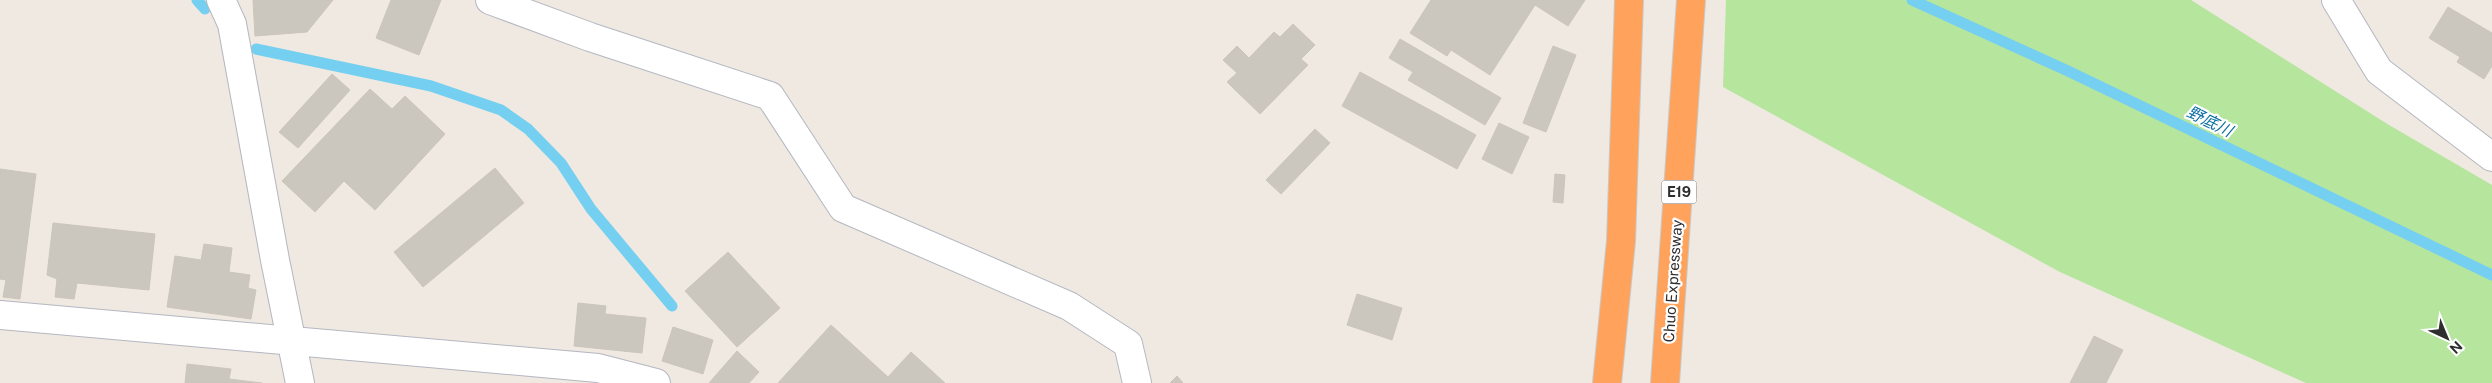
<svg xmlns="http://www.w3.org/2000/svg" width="2492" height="383" font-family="'Public Sans','Noto Sans JP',sans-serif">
<rect width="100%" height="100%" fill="#efe9e1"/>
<path fill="#b6e59e" d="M1726 0H2191L2389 125 2492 185V383H2306L2060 272 1723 87Z"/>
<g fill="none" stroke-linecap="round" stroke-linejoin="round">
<path stroke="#75cff0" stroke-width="11" d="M197 0 205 9
M1912 0 2068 71 2492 275
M256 49 431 86 501 110 528 129 561 163 591 209 672 306"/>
</g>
<path fill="#cbc7bf" stroke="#cbc5ba" d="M253 0H333L307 32 255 36Z
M391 0H441L419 55 376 38Z
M1431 0H1585L1568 26 1535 5 1490 75 1451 50 1447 56 1410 33Z
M2448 7 2492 33V66L2484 79 2457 62 2460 57 2429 38Z
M1293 24 1315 45 1301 59 1308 65 1260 114 1227 82 1237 73 1223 60 1237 46 1249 58 1274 32 1280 37Z
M1400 39 1501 98 1485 125 1408 80 1413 72 1389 58Z
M1553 46 1576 55 1546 132 1523 123Z
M1360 72 1476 135 1457 169 1342 106Z
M332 74 350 90 298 148 279 132Z
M370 89 392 109 405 96 445 134 375 210 344 181 315 212 282 181Z
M1499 123 1529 137 1512 174 1482 159Z
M1315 129 1330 143 1281 194 1266 180Z
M495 168 524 203 423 287 394 252Z
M0 169 36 174 20 299 3 297 6 280 0 279Z
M1555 174 1565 175 1563 203 1553 202Z
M53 223 155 234 149 290 77 283 74 299 55 297 57 279 47 275Z
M204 244 232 248 229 272 250 275 248 288 256 290 251 319 167 307 175 256 201 260Z
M728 252 780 308 737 347 685 291Z
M1357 294 1402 308 1392 340 1347 325Z
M578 303 606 306 605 314 646 318 642 353 574 346Z
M831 325 888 377 911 352 945 383H778Z
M673 327 713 340 703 374 662 361Z
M2094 336 2123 350 2106 383H2070Z
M737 351 759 372 749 383H709Z
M187 364 231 369 229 379 262 383H185Z
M1177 376 1183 383H1170Z"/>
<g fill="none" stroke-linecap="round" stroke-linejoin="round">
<defs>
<path id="street" d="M221 0 232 24 275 260 300 383
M490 0 590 37 770 96 843 208 1069 306 1128 344 1137 383
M2336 0 2379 71 2492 157
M0 315 598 368 656 383"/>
<path id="highway" d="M1607 383 1621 241 1629 0
M1665 383 1691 0"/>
</defs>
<use href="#street" stroke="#b4b7c1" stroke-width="30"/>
<use href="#highway" stroke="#c9c9c9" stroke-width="30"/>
<use href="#street" stroke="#fff" stroke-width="28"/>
<use href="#highway" stroke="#ffa35c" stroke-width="28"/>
</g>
<g text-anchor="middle" stroke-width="4.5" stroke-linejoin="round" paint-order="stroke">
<rect fill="#fff" stroke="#6d6d6d" stroke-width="1" x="1661.5" y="180.5" width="35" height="23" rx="4"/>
<g font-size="14" font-weight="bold" fill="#2e2e2e">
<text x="1679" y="197">E19</text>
</g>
<g font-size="15" fill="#2e2e2e" stroke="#fff">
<text transform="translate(1673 281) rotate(-86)" y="5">Chuo Expressway</text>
</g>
<g font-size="16" font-style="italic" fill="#0d6fa3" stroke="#fff">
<text transform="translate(2210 121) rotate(26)" y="6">野底川</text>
</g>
</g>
<g transform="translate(2447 338) rotate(136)" stroke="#ffffff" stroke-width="4" paint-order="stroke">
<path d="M0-4L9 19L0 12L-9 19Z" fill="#2e2e2e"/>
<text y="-8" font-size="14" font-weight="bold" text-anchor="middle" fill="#2e2e2e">N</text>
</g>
</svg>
